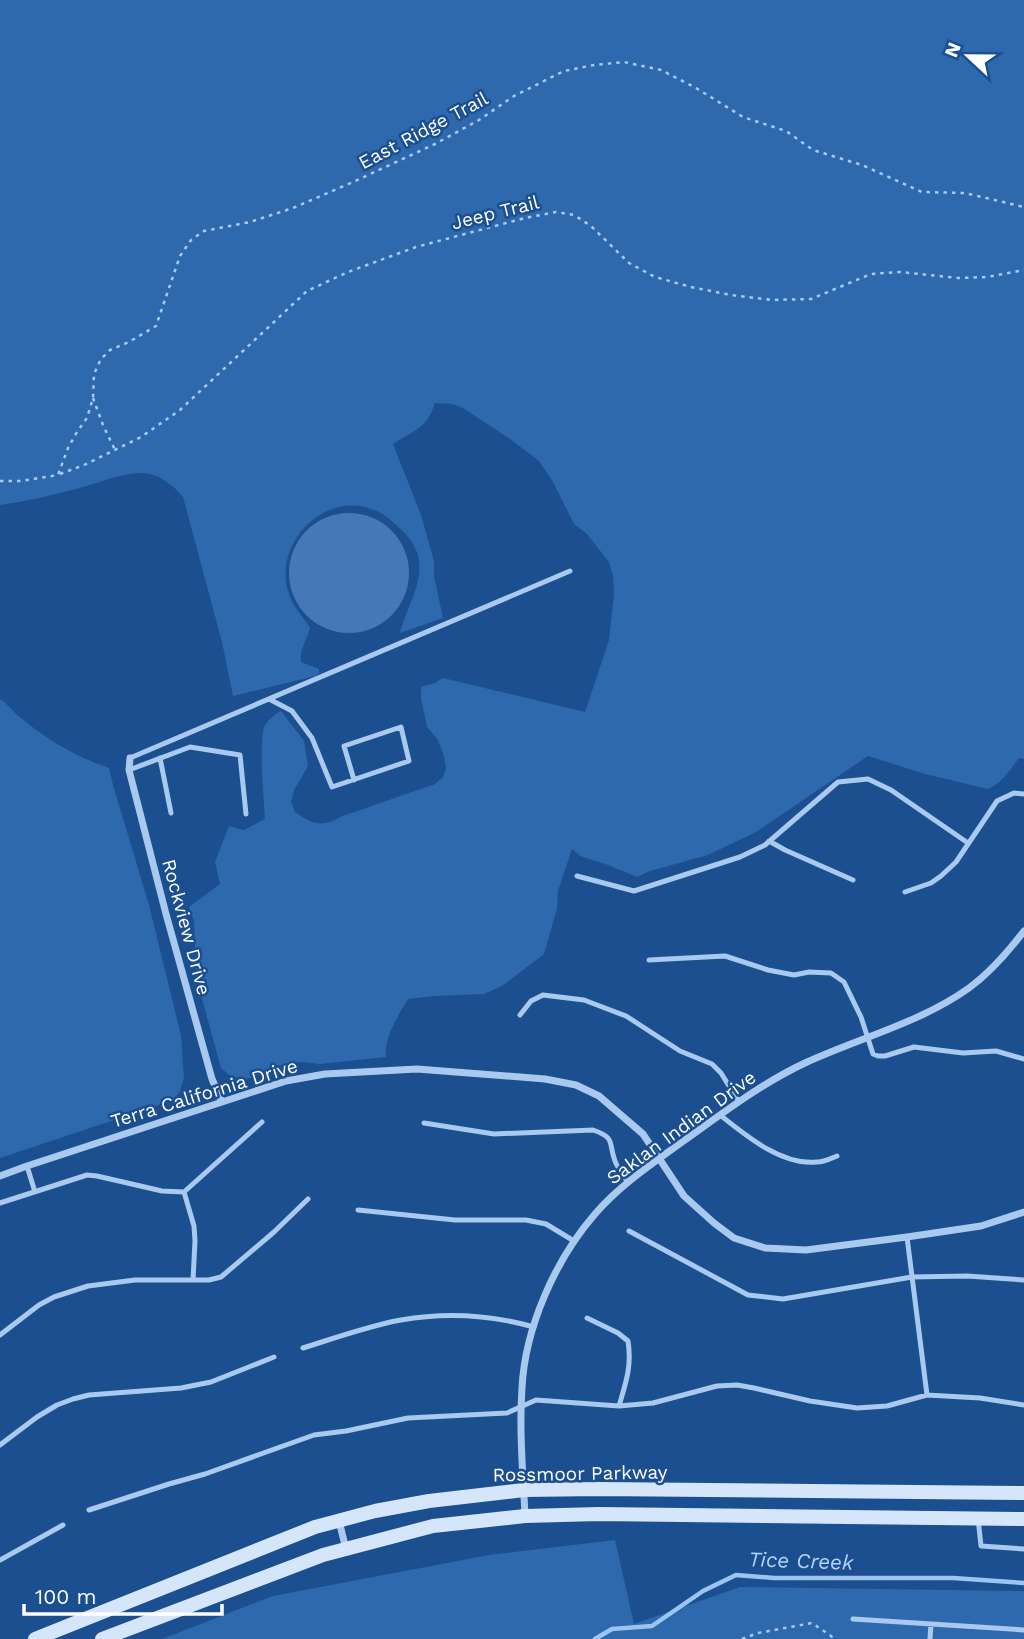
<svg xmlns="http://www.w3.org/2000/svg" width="1024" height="1639" font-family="'Work Sans',sans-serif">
<rect width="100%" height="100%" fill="#1b4f8f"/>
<path fill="#2e69ad" d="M0 0H1024V759L1019 758C1010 770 1002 783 988 789L925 774 868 756 756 832 708 855 650 871 637 877 608 865 580 856 572 849 558 891 557 909 544 954 502 986 484 994 434 996 408 999C398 1016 384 1037 386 1057L320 1064 302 1062 284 1064 251 1078 240 1079 229 1075 221 1068 196 977 194 921 189 907 220 884 215 862 229 826 244 830 265 819C264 800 258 740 265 725 269 719 275 714 281 711L304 741 308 766 294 790 291 802 295 812C312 824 321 828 340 817L435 784 443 777 446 769 444 756 438 740 427 727 421 698V687L435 683 443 678 585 712 609 640 614 594 613 576 609 562 587 534 574 524 552 480 539 461 510 439 463 408 452 404 435 403C427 429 414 430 393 444L421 515 434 561V576L443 618 400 633C406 609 422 586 419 560 417 546 407 534 396 525 390 519 383 513 374 510 325 490 274 542 288 591 292 606 303 616 310 628 307 639 299 651 301 662L319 669V673L315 676 233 696 222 642 183 497C173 485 159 474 143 473 124 472 98 483 80 488 53 495 27 501 0 505Z
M0 699C8 704 13 712 21 718 47 740 77 757 109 768L113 785 149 905 181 1035 184 1078 180 1091 176 1097 162 1104 0 1158Z
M615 1540 634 1624 740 1587 1024 1591V1639H162L273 1596 489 1555Z"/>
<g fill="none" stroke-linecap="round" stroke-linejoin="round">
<path stroke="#9cc4f0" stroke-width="4.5" d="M595 1639 612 1629 652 1626 703 1591 736 1575 774 1578H953L1024 1583"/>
</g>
<path fill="#4478b7" d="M289 573a60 60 0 1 1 120 0a60 60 0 1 1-120 0Z"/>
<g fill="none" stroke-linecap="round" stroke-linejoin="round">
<path stroke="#a9c9ee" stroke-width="2.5" stroke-dasharray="3.5 5" stroke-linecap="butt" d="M93 398 103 425 115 450
M60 474 84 465 141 437 180 410 307 291 348 272 416 247 525 218 556 212 574 215 591 226 629 263 655 277 691 287 731 295 772 300 811 299 871 274 900 272 958 278 987 277 1024 270
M0 481H21L58 475 68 448 77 432 87 418 93 398 94 374 101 359 110 350 129 342 156 326 180 256 191 240 204 231 250 222 293 208 353 182 435 144 479 120 514 96 564 71 594 65 624 62 661 70 696 88 743 117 786 131 813 150 862 165 922 192 965 193 1024 207
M742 1639 758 1633 812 1623 831 1636 833 1639"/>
<path stroke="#a9c9ee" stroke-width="5" d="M269 699 292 711 312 738 332 787 409 761 401 727 344 746 354 780
M130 758 570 571
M160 758 171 813
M129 770 190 747 240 755 246 814
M769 841 785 850 853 880
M577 876 634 891 740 857 765 845 838 782 868 779 891 790 968 843
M905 892 931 883 941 876 956 862 997 801 1014 793 1024 794
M649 960 725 956 768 970 794 975 809 972 831 973 844 982 861 1017 873 1054 878 1056H885L914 1047 963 1053 996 1051 1024 1059
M520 1015 531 1001 543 995 584 1000 626 1016 680 1051 712 1064 721 1073 739 1102
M720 1115C745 1135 782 1166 817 1162 824 1162 830 1159 837 1156
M424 1123 494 1134 593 1130C616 1138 608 1142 615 1161 618 1169 623 1175 628 1182
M27 1166 35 1192
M184 1192 194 1226 195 1241 193 1280
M0 1203 87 1175 97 1176 162 1191 184 1192 262 1122
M358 1210 455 1220H526L546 1224 574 1241
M629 1231 748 1295 783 1299 912 1277 967 1276 1024 1280
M907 1237 927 1395
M587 1318 618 1333 628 1341C632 1366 626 1382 619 1406
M0 1335 39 1305 54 1297 88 1286 135 1280H209L221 1277 274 1232 308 1199
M303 1348C335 1338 368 1326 401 1320 445 1312 491 1315 534 1327
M0 1445 37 1417 57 1405 73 1399 89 1395 181 1388 211 1382 274 1357
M89 1510 169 1484 205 1474 314 1435 346 1431 408 1418 507 1413 536 1400 619 1406 653 1403 717 1386 737 1385 754 1388 810 1401 857 1408 887 1406 927 1395 980 1398 1024 1405
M978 1518 981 1546 1024 1549
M0 1560 63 1525
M853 1619 1024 1630
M930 1639 931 1624"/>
<path stroke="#a9c9ee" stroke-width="7" d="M130 758 129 770 166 914 212 1079 222 1102
M0 1176 27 1166 286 1081 325 1074 417 1069 545 1079 576 1085 599 1096 643 1134 684 1196 714 1223 734 1238 765 1248 806 1250 907 1237 981 1226 1024 1212
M525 1515C523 1473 519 1430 522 1388 525 1328 555 1260 595 1214 620 1185 653 1163 685 1140 723 1113 762 1083 805 1063 859 1038 920 1023 969 988 991 972 1008 952 1024 931
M339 1521 346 1549"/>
<path stroke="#d6e6fa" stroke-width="14" d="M35 1639 315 1527 375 1511 429 1501 524 1490 599 1489 1024 1493
M102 1639 323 1555 433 1526 525 1516 599 1514 1024 1519"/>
</g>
<g text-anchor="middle" stroke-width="5" stroke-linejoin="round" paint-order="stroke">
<g font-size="19" fill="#fff" stroke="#1b4f8f">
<text transform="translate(423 130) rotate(-28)" y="7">East Ridge Trail</text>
<text transform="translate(495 212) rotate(-14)" y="7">Jeep Trail</text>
<text transform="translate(187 927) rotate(75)" y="7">Rockview Drive</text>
<text transform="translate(204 1093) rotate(-17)" y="7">Terra California Drive</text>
<text transform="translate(681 1127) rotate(-36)" y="7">Saklan Indian Drive</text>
<text transform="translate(580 1473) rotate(-1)" y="7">Rossmoor Parkway</text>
</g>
<g font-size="21" font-style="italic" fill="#b5d3f5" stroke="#1b4f8f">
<text transform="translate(801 1561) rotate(2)" y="7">Tice Creek</text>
</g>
</g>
<g transform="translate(968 56) rotate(292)" stroke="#1b4f8f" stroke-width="5" paint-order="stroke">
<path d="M0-5L12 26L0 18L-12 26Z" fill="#ffffff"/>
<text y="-10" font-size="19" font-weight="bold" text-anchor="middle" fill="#ffffff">N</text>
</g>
<path d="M24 1604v10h198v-10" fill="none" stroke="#ffffff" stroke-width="3.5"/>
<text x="35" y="1604" font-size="21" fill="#ffffff" stroke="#1b4f8f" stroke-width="5" paint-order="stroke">100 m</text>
</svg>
